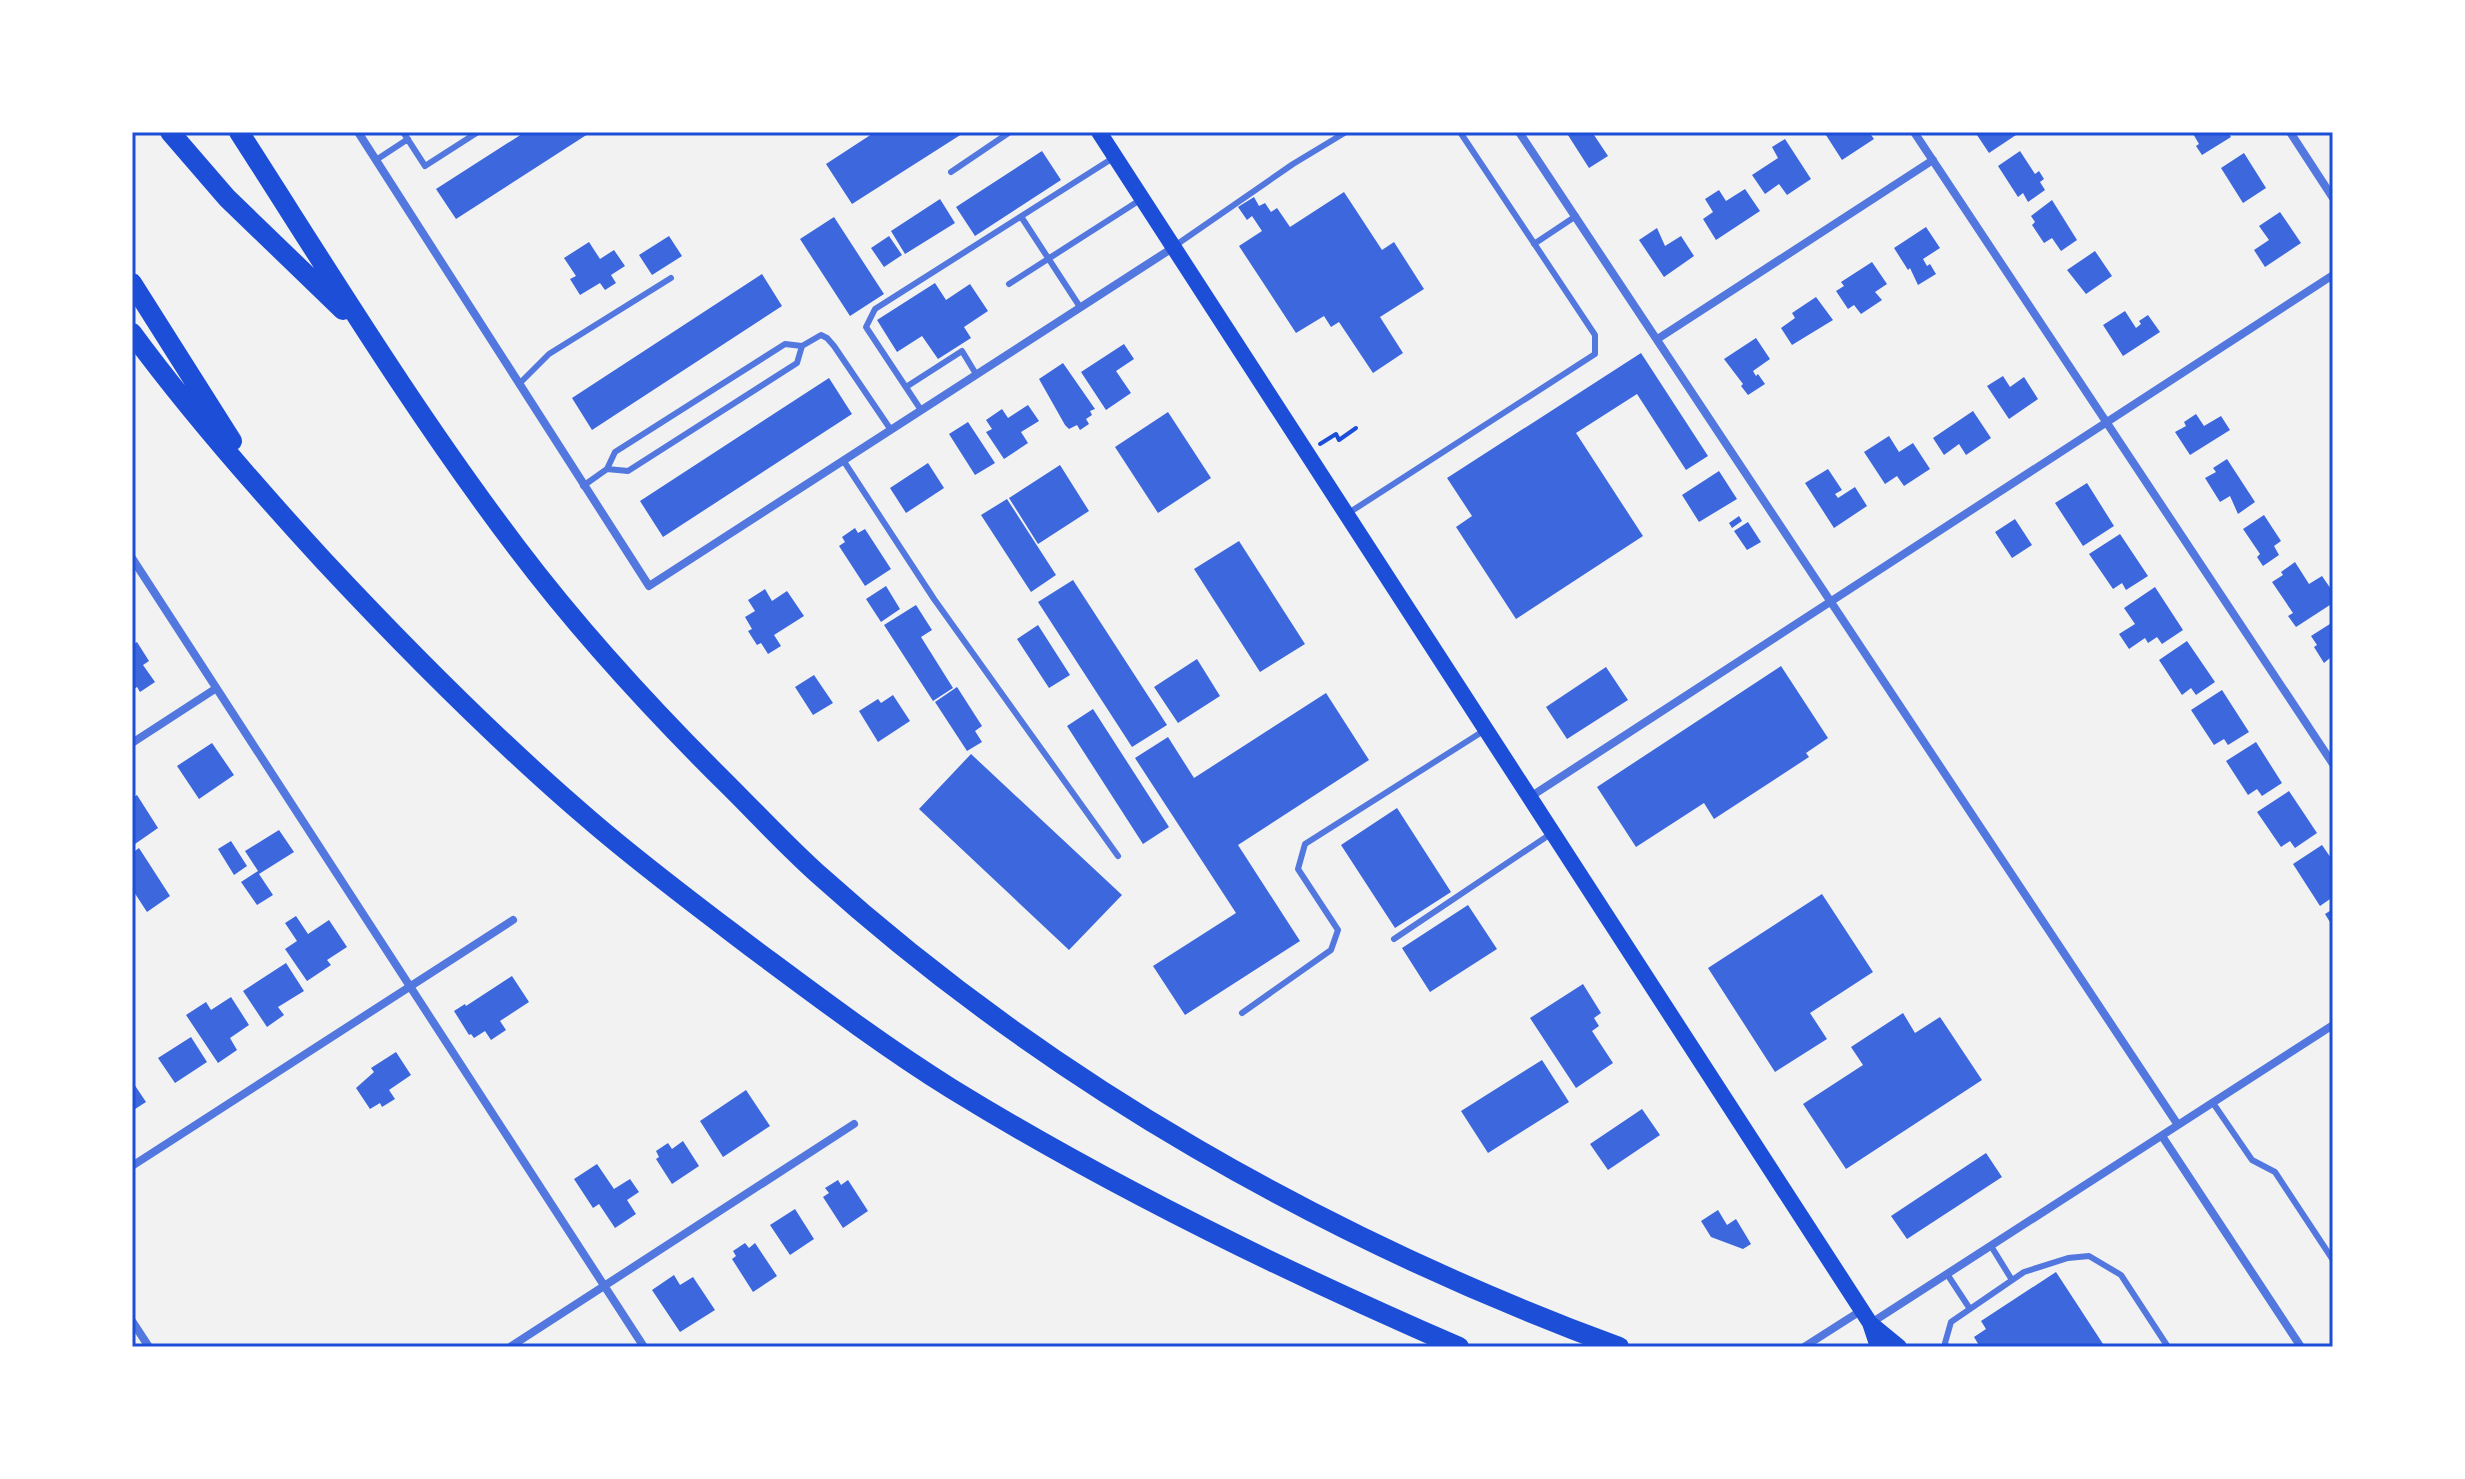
<svg xmlns="http://www.w3.org/2000/svg" width="2465" height="1479" font-family="Barlow,sans-serif">
<rect width="100%" height="100%" fill="#f2f2f2"/>
<path fill="#3d67dc" d="M525 132H591L456 219 436 189Z
M875 132H965L852 204 826 164Z
M1566 132H1592L1608 156 1589 168Z
M1824 132H1869L1874 139 1842 160Z
M1975 132H2014L2016 135 1989 153Z
M2192 132H2228L2231 137 2202 155 2196 146 2199 144Z
M1785 139 1811 179 1787 195 1779 184 1765 194 1752 175 1778 158 1772 147Z
M1042 151 1061 180 975 236 956 207Z
M2020 151 2035 174 2039 171 2044 179 2040 182 2045 190 2028 202 2023 193 2018 197 1998 166Z
M2244 153 2266 188 2243 203 2221 168Z
M1745 189 1760 211 1716 240 1703 219 1713 212 1705 199 1719 190 1726 201Z
M1344 192 1382 250 1394 242 1424 289 1380 317 1403 353 1373 373 1339 322 1331 327 1324 316 1296 333 1239 246 1262 231 1252 216 1247 220 1238 207 1254 197 1259 206 1265 203 1271 212 1277 208 1290 227Z
M940 199 955 223 905 254 891 231Z
M2052 200 2077 240 2061 251 2052 238 2044 243 2032 225 2035 222 2031 216Z
M2280 212 2301 243 2265 267 2254 250 2269 240 2259 226Z
M834 217 884 294 850 316 800 239Z
M1926 227 1940 248 1923 259 1927 266 1930 264 1936 274 1918 285 1910 268 1908 270 1894 248Z
M1657 228 1665 246 1681 236 1694 256 1664 277 1639 240Z
M669 236 682 256 652 275 639 255Z
M889 236 902 255 884 267 871 248Z
M589 242 600 259 614 250 625 266 611 275 616 283 605 290 600 283 580 295 570 279 576 276 564 258Z
M2095 251 2112 276 2086 294 2067 270Z
M1872 262 1887 284 1875 292 1882 300 1861 314 1854 305 1848 309 1836 291 1844 286 1841 282Z
M762 274 782 306 592 430 572 398Z
M935 283 946 300 970 284 988 311 964 327 971 338 938 359 922 336 897 352 877 320Z
M1816 297 1833 320 1792 345 1781 328 1795 318 1792 313Z
M2125 311 2136 328 2141 324 2139 321 2148 315 2160 332 2123 356 2103 325Z
M1756 338 1770 359 1753 371 1756 376 1758 374 1765 384 1748 395 1741 386 1743 384 1724 359Z
M1124 344 1134 359 1116 371 1131 393 1106 410 1081 372Z
M1641 353 1708 456 1686 470 1637 394 1576 433 1643 536 1516 619 1456 527 1472 516 1447 478Z
M1063 363 1095 409 1090 411 1092 415 1086 419 1089 424 1080 430 1077 425 1069 429 1065 425 1039 379Z
M2003 376 2010 387 2024 377 2038 399 2009 419 1987 386Z
M829 378 852 414 663 537 640 501Z
M1028 405 1039 421 1021 432 1028 443 1004 459 986 432 992 429 986 420 1002 409 1008 418Z
M1973 411 1991 438 1966 455 1959 444 1944 455 1933 438Z
M1168 412 1211 478 1158 513 1115 447Z
M2196 414 2204 426 2221 416 2230 430 2190 455 2175 432 2186 426 2184 422Z
M968 422 995 463 975 475 949 434Z
M1889 436 1899 452 1913 443 1930 469 1904 486 1897 476 1885 484 1864 452Z
M2227 459 2255 502 2238 514 2230 496 2220 502 2205 478 2216 472 2213 468Z
M928 463 944 488 906 513 890 488Z
M1060 465 1089 511 1038 544 1009 498Z
M1828 469 1842 490 1835 494 1838 498 1855 487 1867 506 1834 528 1805 483Z
M1719 471 1737 499 1699 522 1682 495Z
M2087 483 2114 526 2083 546 2055 503Z
M1007 499 1056 575 1031 592 981 515Z
M2264 515 2281 541 2274 546 2279 555 2263 566 2257 557 2260 554 2243 529Z
M1739 516 1742 521 1732 528 1729 523Z
M2015 519 2032 545 2012 558 1995 532Z
M1748 522 1761 542 1747 550 1734 531Z
M855 528 858 533 865 529 891 569 865 586 839 546 845 542 842 537Z
M2120 534 2148 576 2126 590 2122 583 2113 589 2089 554Z
M1239 541 1305 644 1260 672 1194 569Z
M2295 562 2309 584 2322 576 2333 592V603L2296 627 2288 616 2293 613 2272 582 2283 575 2281 572Z
M1073 580 1167 725 1132 747 1038 602Z
M886 586 900 609 881 622 866 599Z
M2155 587 2183 630 2162 644 2157 637 2148 643 2145 638 2129 649 2119 634 2135 624 2124 608Z
M765 589 772 601 787 591 804 616 774 635 781 646 768 654 761 643 757 645 748 631 752 629 745 617 755 611 748 600Z
M916 605 932 630 921 637 953 688 933 701 884 625Z
M2333 622V663L2330 658 2324 663 2314 647 2317 645 2311 636Z
M1038 625 1070 675 1049 688 1017 639Z
M2187 641 2215 682 2196 695 2191 688 2182 695 2159 660Z
M137 642 149 661 143 665 155 682 140 692 137 687 132 690V645Z
M1197 659 1220 696 1178 723 1154 687Z
M1781 666 1828 738 1806 753 1809 757 1714 819 1704 803 1636 847 1597 787Z
M1606 667 1628 700 1567 739 1546 707Z
M814 675 833 703 813 715 795 687Z
M957 687 982 726 975 731 982 742 967 751 935 702Z
M2222 690 2249 732 2228 745 2224 739 2214 745 2191 710Z
M1326 693 1369 760 1238 845 1300 941 1185 1015 1153 966 1236 913 1135 758 1168 737 1194 778Z
M893 695 910 721 878 742 859 711 878 699 881 703Z
M1093 709 1169 827 1143 844 1067 726Z
M2256 742 2282 783 2262 796 2257 789 2248 795 2226 761Z
M212 743 234 775 199 799 177 766Z
M971 754 1122 895 1069 950 919 809Z
M2289 791 2317 833 2295 848 2290 841 2281 847 2257 812Z
M137 795 158 828 135 844 132 840V798Z
M1397 808 1451 892 1395 928 1341 845Z
M279 830 294 852 259 874 273 895 257 905 241 882 258 871 245 851Z
M231 841 247 866 234 875 218 849Z
M2322 845 2333 861V897L2320 906 2293 864Z
M139 848 170 896 147 912 132 889V853Z
M1822 894 1873 972 1810 1013 1827 1039 1775 1072 1708 968Z
M1468 905 1497 949 1430 992 1402 948Z
M2333 909V927L2325 914Z
M296 916 308 934 329 920 347 947 327 960 331 965 307 981 285 949 297 941 285 923Z
M286 963 304 991 278 1007 284 1015 267 1027 243 991Z
M512 976 529 1002 500 1021 506 1030 491 1040 485 1031 474 1038 471 1034 469 1035 454 1011 465 1004 466 1006Z
M1583 984 1601 1013 1594 1018 1599 1026 1592 1031 1613 1063 1576 1088 1530 1018Z
M231 997 249 1025 230 1038 237 1050 218 1063 186 1015 206 1002 211 1010Z
M1903 1013 1915 1033 1940 1017 1982 1080 1846 1169 1803 1104 1863 1065 1851 1047Z
M191 1037 207 1062 175 1083 158 1058Z
M396 1052 411 1075 389 1090 395 1099 382 1107 380 1103 370 1109 356 1088 374 1072 371 1068Z
M1542 1060 1569 1102 1488 1153 1461 1111Z
M132 1081 146 1102 132 1111Z
M746 1090 770 1126 723 1157 700 1121Z
M1642 1109 1660 1135 1608 1170 1590 1144Z
M683 1141 699 1166 672 1184 656 1159 659 1157 656 1151 668 1143 672 1149Z
M1986 1153 2002 1177 1907 1239 1891 1216Z
M597 1164 614 1189 630 1179 639 1192 627 1200 636 1214 615 1228 599 1204 593 1208 574 1179Z
M838 1180 841 1185 848 1180 868 1211 843 1228 823 1197 829 1193 825 1188Z
M795 1209 814 1239 790 1255 770 1225Z
M1718 1210 1727 1225 1736 1219 1751 1244 1743 1249 1711 1237 1701 1221Z
M745 1243 749 1248 755 1243 777 1276 753 1292 732 1259 736 1256 733 1251Z
M2056 1272 2105 1347H1980L1974 1337 1986 1329 1981 1321Z
M674 1275 680 1285 693 1277 715 1310 680 1332 652 1290Z"/>
<g fill="none" stroke-linecap="round" stroke-linejoin="round">
<path stroke="#1d4ed8" stroke-width="4" d="M1320 444 1336 434 1339 440 1356 428"/>
<path stroke="#5277de" stroke-width="6" d="M403 132 425 166 478 132
M376 160 408 139
M951 172 1010 132
M1022 218 1080 307
M1534 244 1576 216
M1176 245 1293 164 1346 132
M1009 284 1140 200
M519 384 549 354 671 278
M906 387 962 351 976 374
M921 410 866 327 875 309 1113 158
M843 460 934 599 1118 856
M607 469 628 471 797 363 802 346
M583 486 607 469 615 452 785 344 802 346 821 335 827 338 834 346 891 430
M1347 514 1595 354V335L1460 132
M1394 939 1552 833
M1242 1013 1331 950 1338 930 1298 869 1305 844 1485 730
M2213 1103 2252 1160 2275 1172 2333 1260
M1991 1246 2012 1280
M1947 1274 1970 1309
M1947 1347 1945 1343 1951 1322 2024 1272 2068 1258 2089 1256 2121 1275 2168 1347"/>
<path stroke="#5277de" stroke-width="8" d="M358 132 649 586 1174 247
M1519 132 2178 1125
M1914 132 2333 764
M2290 132 2333 198
M1659 338 1933 160
M132 558 644 1347
M132 743 215 689
M1530 797 2333 275
M2162 1136 2301 1347
M132 1166 513 920
M132 1321 149 1347
M1871 1323 2333 1025
M510 1347 854 1124
M1804 1347 1862 1310"/>
<path stroke="#1d4ed8" stroke-width="16" d="M1099 132 1870 1323 1878 1347
M1871 1324 1899 1347"/>
<path stroke="#1d4ed8" stroke-width="20" d="M170 132 227 198 343 310
M239 132C329 272 416 415 517 548 582 634 655 713 731 788 760 817 788 847 818 874 1050 1083 1327 1239 1619 1347
M132 283 232 441
M132 333C190 412 256 487 323 560 408 651 496 740 591 821 642 865 697 906 751 947 817 996 883 1046 952 1089 1113 1188 1286 1272 1459 1347"/>
</g>
<rect width="2465" height="1479" fill="none" stroke="#ffffff" stroke-width="268"/>
<rect x="134" y="134" width="2197" height="1211" fill="none" stroke="#1d4ed8" stroke-width="3"/>
</svg>
